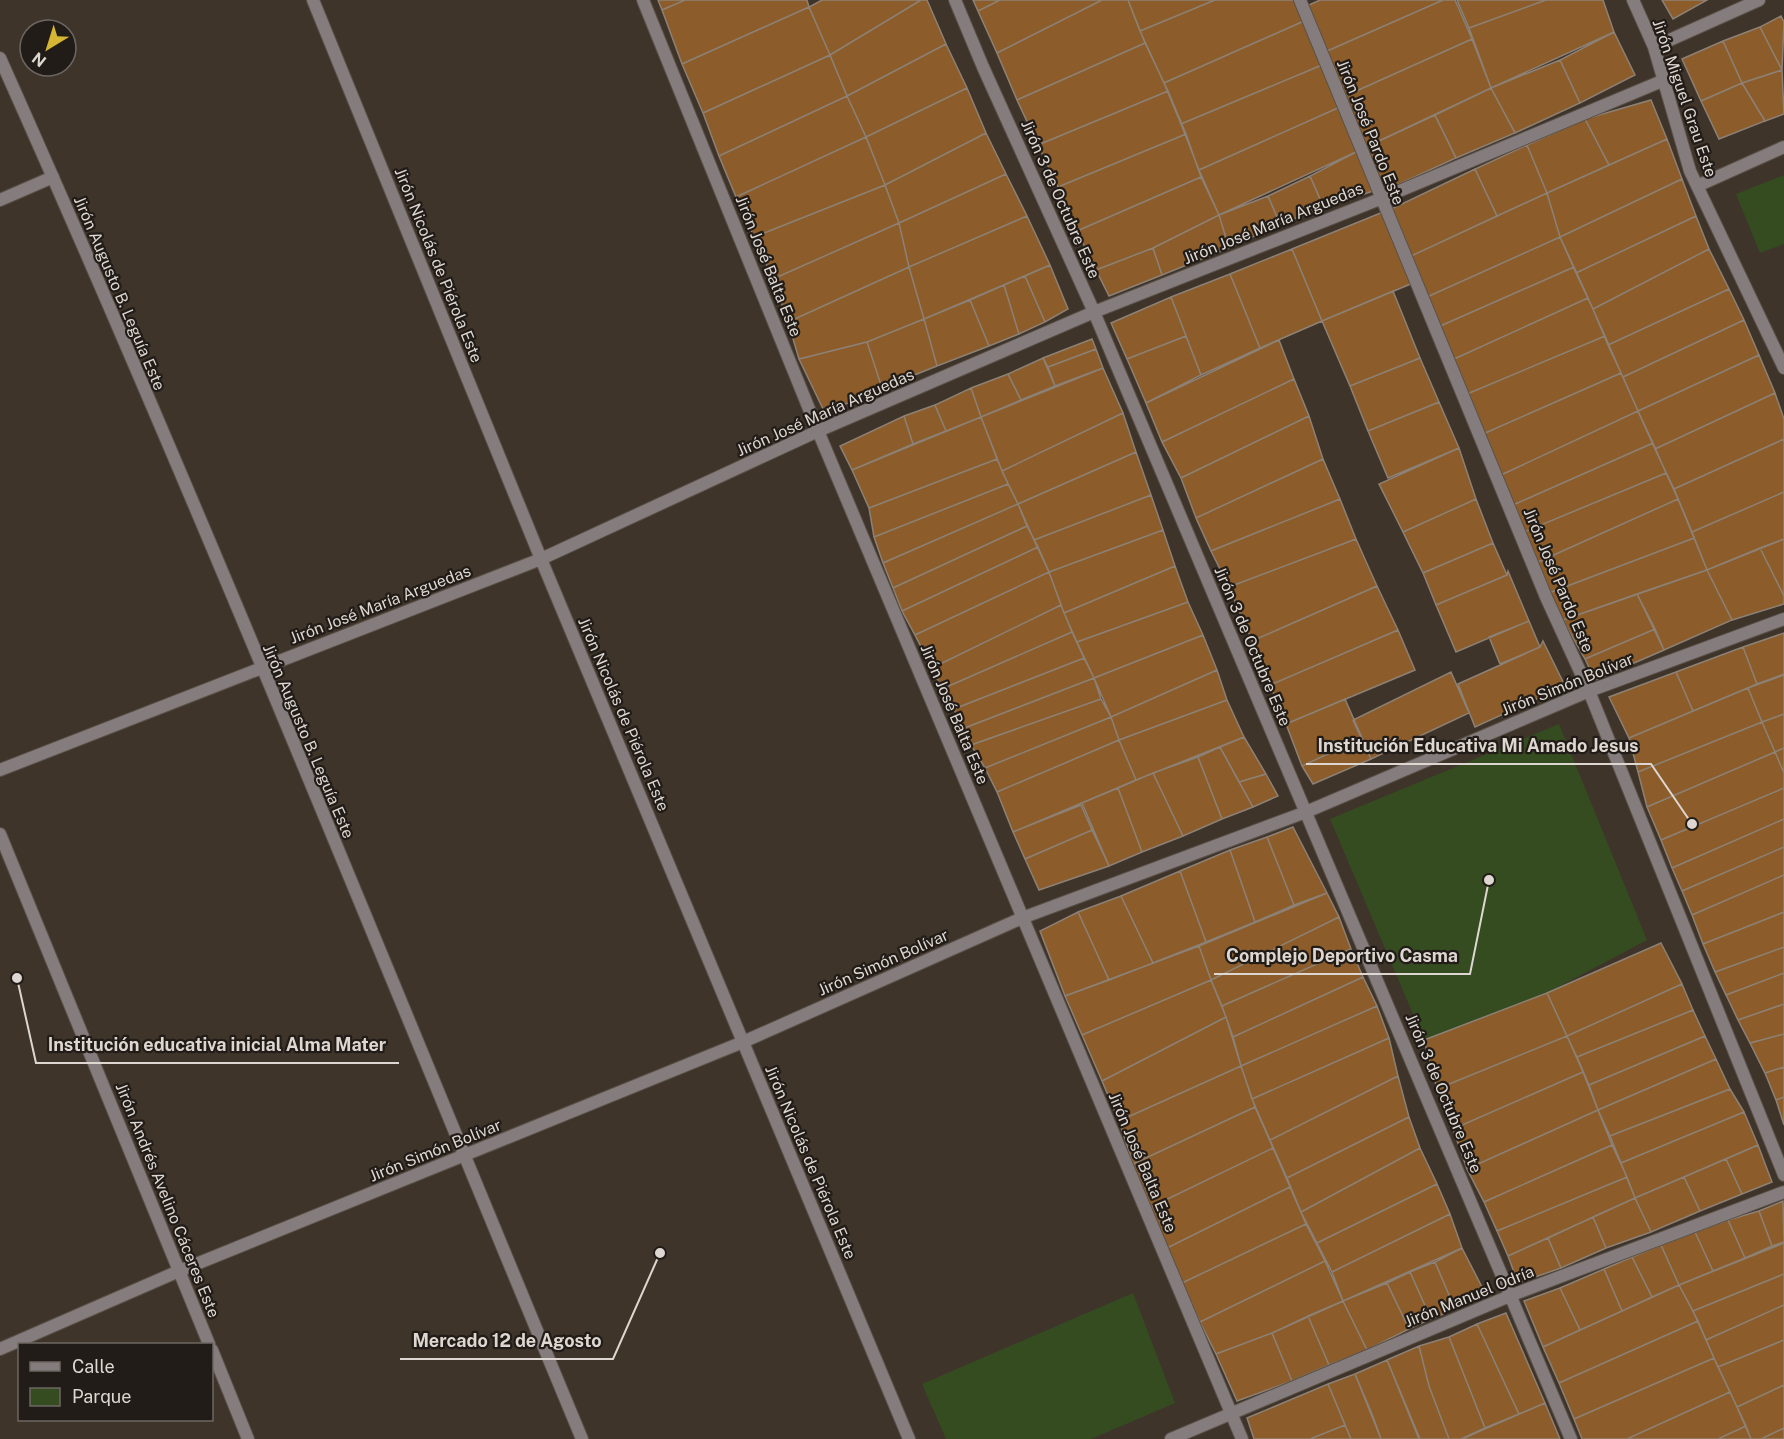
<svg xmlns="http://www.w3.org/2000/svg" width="1784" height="1439" font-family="'Public Sans',sans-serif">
<rect width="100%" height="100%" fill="#3e342a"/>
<path fill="#354c21" d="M1784 175V244L1760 253 1736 194Z
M1559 724 1647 940 1547 993 1424 1040 1330 819Z
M1133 1293 1175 1403 1091 1439H946L922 1384Z"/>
<path fill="#8c5d2a" stroke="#8d8176" stroke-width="1.5" d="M658 0H685L662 10Z
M685 0H807L809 7 682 64 662 10Z
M822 0H921L830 55 809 7Z
M921 0H927L946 44 847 96 830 55Z
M973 0H1000L978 11Z
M1000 0H1102L997 53 978 11Z
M1102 0H1128L1145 43 1017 100 997 53Z
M1128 0H1215L1140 31Z
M1215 0H1295L1304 21 1164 83 1140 31Z
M1320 0H1443L1325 52 1307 6Z
M1443 0H1455L1472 39 1343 97 1325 52Z
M1457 0H1546L1469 28Z
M1546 0H1603L1614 32 1491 88 1469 28Z
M1662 0H1707L1673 19Z
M809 7 830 55 703 113 682 64Z
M1781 16 1784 22 1782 70 1760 27Z
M1304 21 1322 65 1181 124 1164 83Z
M1760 27 1782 70 1742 83 1723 41Z
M1614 32 1635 75 1580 103 1560 60Z
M1472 39 1491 88 1364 148 1343 97Z
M1723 41 1742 83 1701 101 1682 59Z
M1145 43 1168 91 1038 145 1017 100Z
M946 44 967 88 866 137 847 96Z
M830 55 847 96 719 156 703 113Z
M1560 60 1580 103 1515 133 1491 88Z
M1322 65 1340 107 1199 170 1181 124Z
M1782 70 1784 114 1765 121 1742 83Z
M1742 83 1765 121 1719 139 1701 101Z
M967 88 986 133 885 185 866 137Z
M1491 88 1515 133 1456 158 1435 115Z
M1168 91 1186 134 1058 187 1038 145Z
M847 96 866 137 736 197 719 156Z
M1651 100 1667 139 1609 165 1585 119Z
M1340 107 1358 151 1219 215 1199 170Z
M1435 115 1456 158 1384 191 1364 148Z
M1585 119 1609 165 1547 193 1527 145Z
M986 133 1006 174 899 223 885 185Z
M1186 134 1201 177 1077 231 1058 187Z
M866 137 885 185 754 237 736 197Z
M1667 139 1682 179 1560 237 1547 193Z
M1527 145 1547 193 1497 216 1475 169Z
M1358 151 1373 191 1324 208 1310 176Z
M1475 169 1497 216 1409 257 1389 210Z
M1006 174 1027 216 909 267 899 223Z
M1310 176 1324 208 1280 224 1268 196Z
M1201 177 1219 215 1153 248 1096 270 1077 231Z
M1682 179 1696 216 1576 273 1560 237Z
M885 185 899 223 773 279 754 237Z
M1547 193 1560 237 1427 297 1409 257Z
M1268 196 1280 224 1229 248 1219 215Z
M1383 212 1413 283 1322 321 1292 249Z
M1219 215 1229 248 1162 275 1153 248Z
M1027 216 1050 265 924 319 909 267Z
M1696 216 1709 249 1593 309 1576 273Z
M899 223 909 267 788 322 773 279Z
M1560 237 1574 267 1438 327 1427 297Z
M1153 248 1162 275 1109 296 1096 270Z
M1292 249 1322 321 1260 348 1230 274Z
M1709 249 1729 289 1608 345 1593 309Z
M1050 265 1068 309 1045 322 1025 276Z
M909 267 924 319 867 342 799 359 788 322Z
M1574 267 1588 298 1452 360 1438 327Z
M1230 274 1260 348 1201 375 1171 297Z
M1025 276 1045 322 1019 334 1004 285Z
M1004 285 1019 334 989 346 970 300Z
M1729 289 1744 320 1623 377 1608 345Z
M1393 291 1420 358 1350 386 1322 321Z
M1171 297 1186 336 1127 359 1111 323Z
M1588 298 1605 336 1467 394 1452 360Z
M970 300 989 346 937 366 924 319Z
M924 319 937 366 882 388 867 342Z
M1744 320 1759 355 1638 411 1623 377Z
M1186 336 1201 375 1146 403 1127 359Z
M1605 336 1621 373 1483 434 1467 394Z
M1092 339 1096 349 1048 367 1043 358Z
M1279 340 1294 379 1162 442 1146 403Z
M867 342 882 388 825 413 799 359Z
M1096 349 1103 368 1055 386 1048 367Z
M1759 355 1775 393 1655 449 1638 411Z
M1043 358 1055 386 1021 400 1008 374Z
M1420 358 1439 402 1368 431 1350 386Z
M1103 368 1123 413 1002 471 981 417Z
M1621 373 1638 411 1501 475 1483 434Z
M1008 374 1021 400 981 417 971 388Z
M1294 379 1309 416 1181 478 1162 442Z
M971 388 981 417 946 431 935 405Z
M1775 393 1784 419V439L1674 489 1655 449Z
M1439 402 1459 448 1388 478 1368 431Z
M935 405 946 431 913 444 904 416Z
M1638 411 1653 443 1513 505 1501 475Z
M1123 413 1136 452 1018 504 1002 471Z
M904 416 913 444 852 470 840 446Z
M1309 416 1323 459 1196 518 1181 478Z
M981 417 997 459 869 508 852 470Z
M1784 439V492L1692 532 1674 489Z
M1653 443 1666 473 1524 532 1513 505Z
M1459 448 1476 499 1403 532 1379 484Z
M1136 452 1151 495 1034 540 1018 504Z
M997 459 1008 484 874 537 869 508Z
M1323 459 1340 499 1211 551 1196 518Z
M1666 473 1678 499 1536 563 1524 532Z
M1008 484 1018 504 883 563 874 537Z
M1784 492V539L1707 570 1692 532Z
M1151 495 1163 530 1049 572 1034 540Z
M1340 499 1356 539 1229 587 1211 551Z
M1476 499 1493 543 1423 573 1403 532Z
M1678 499 1694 538 1549 593 1536 563Z
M1018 504 1027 526 893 588 883 563Z
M1027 526 1038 547 902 611 893 588Z
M1163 530 1175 566 1064 613 1049 572Z
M1694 538 1707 570 1563 620 1549 593Z
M1356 539 1377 586 1252 641 1229 587Z
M1784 539V596L1760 548Z
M1493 543 1507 575 1436 605 1423 573Z
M1038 547 1049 572 915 635 902 611Z
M1760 548 1784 596V604L1732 620 1707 570Z
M1175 566 1188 602 1077 642 1064 613Z
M1707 570 1732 620 1664 650 1637 594Z
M1508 571 1529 621 1456 652 1436 605 1507 575Z
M1049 572 1061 605 932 668 915 635Z
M1377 586 1398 630 1270 685 1252 641Z
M1637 594 1655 629 1585 659 1563 620Z
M1188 602 1203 635 1094 678 1077 642Z
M1061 605 1072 632 942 689 932 668Z
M1529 621 1540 647 1500 664 1489 637Z
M1655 629 1664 650 1595 680 1585 659Z
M1398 630 1415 670 1286 724 1270 685Z
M1072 632 1084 658 954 709 942 689Z
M1784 633V674L1757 684 1743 647Z
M1203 635 1217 670 1111 717 1094 678Z
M1543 641 1565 686 1475 727 1458 684 1540 647Z
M1743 647 1757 684 1693 711 1676 672Z
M1084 658 1094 678 962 729 954 709Z
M1217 670 1227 700 1119 740 1111 717Z
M1451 672 1469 713 1371 759 1353 720Z
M1676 672 1693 711 1629 738 1609 697Z
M1784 675V714L1762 722 1748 688Z
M1094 678 1101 699 971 745 962 729Z
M1748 688 1762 722 1638 772 1629 738Z
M1101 699 1111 717 985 768 971 745Z
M1345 699 1362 738 1302 766 1286 724Z
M1227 700 1244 737 1136 780 1119 740Z
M1784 714V748L1775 752 1762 722Z
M1111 717 1119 740 997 792 985 768Z
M1762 722 1775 752 1647 807 1638 772Z
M1244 737 1266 774 1239 782 1220 747Z
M1362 738 1371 759 1313 784 1302 766Z
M1119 740 1136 780 1013 832 997 792Z
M1220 747 1253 807 1222 819 1198 757Z
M1784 748V773L1775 752Z
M1775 752 1784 773V788L1661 840 1647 807Z
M1198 757 1222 819 1183 836 1153 773Z
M1153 773 1183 836 1142 852 1118 788Z
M1266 774 1278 796 1253 807 1239 782Z
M1118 788 1142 852 1109 866 1082 803Z
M1784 788V819L1672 868 1661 840Z
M1081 805 1092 830 1025 859 1013 832Z
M1784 819V847L1682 891 1672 868Z
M1293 827 1327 893 1294 905 1267 837Z
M1092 830 1109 866 1039 890 1025 859Z
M1267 837 1294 905 1255 922 1230 850Z
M1784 847V875L1692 915 1682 891Z
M1230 850 1255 922 1206 942 1180 871Z
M1180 871 1206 942 1153 963 1121 896Z
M1784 875V912L1703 944 1692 915Z
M1327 893 1339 917 1211 980 1199 946Z
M1121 896 1153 963 1109 980 1078 912Z
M1078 912 1109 980 1065 996 1040 931Z
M1784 912V947L1715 972 1703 944Z
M1339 917 1351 949 1222 1006 1211 980Z
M1661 943 1682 984 1567 1036 1547 993Z
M1199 946 1211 980 1082 1035 1065 996Z
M1784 947V973L1726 995 1715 972Z
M1351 949 1363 977 1233 1037 1222 1006Z
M1784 973V1004L1738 1020 1726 995Z
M1363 977 1377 1006 1241 1066 1233 1037Z
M1211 980 1226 1017 1102 1081 1082 1035Z
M1682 984 1693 1010 1577 1057 1567 1036Z
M1547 993 1567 1036 1437 1089 1424 1040Z
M1784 1004V1034L1750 1043 1738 1020Z
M1377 1006 1389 1038 1252 1099 1241 1066Z
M1693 1010 1705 1036 1589 1085 1577 1057Z
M1226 1017 1241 1066 1119 1121 1102 1081Z
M1784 1034V1067L1765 1073 1750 1043Z
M1567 1036 1583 1072 1453 1129 1437 1089Z
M1705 1036 1716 1059 1598 1110 1589 1085Z
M1389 1038 1398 1076 1270 1140 1252 1099Z
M1716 1059 1730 1089 1610 1136 1598 1110Z
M1241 1066 1255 1107 1133 1164 1119 1121Z
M1784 1067V1097L1776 1100 1765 1073Z
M1583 1072 1598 1110 1467 1169 1453 1129Z
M1398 1076 1409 1117 1287 1178 1270 1140Z
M1730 1089 1744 1112 1621 1163 1610 1136Z
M1784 1097V1125L1776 1100Z
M1255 1107 1273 1148 1151 1207 1133 1164Z
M1598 1110 1612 1145 1484 1202 1467 1169Z
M1744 1112 1758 1145 1635 1198 1621 1163Z
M1409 1117 1420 1148 1301 1212 1287 1178Z
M1612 1145 1627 1177 1497 1231 1484 1202Z
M1758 1145 1772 1182 1742 1194 1726 1159Z
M1273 1148 1290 1187 1167 1248 1151 1207Z
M1420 1148 1437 1184 1317 1243 1301 1212Z
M1726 1159 1742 1194 1700 1211 1684 1177Z
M1627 1177 1635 1198 1508 1256 1497 1231Z
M1684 1177 1700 1211 1651 1232 1635 1198Z
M1437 1184 1450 1214 1332 1272 1317 1243Z
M1290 1187 1306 1224 1182 1283 1167 1248Z
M1635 1198 1651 1232 1606 1248 1593 1217Z
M1783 1201 1784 1242 1772 1246 1759 1211Z
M1759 1211 1772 1246 1745 1258 1728 1220Z
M1450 1214 1462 1248 1343 1301 1332 1272Z
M1593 1217 1606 1248 1561 1268 1548 1238Z
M1728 1220 1745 1258 1713 1271 1695 1232Z
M1306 1224 1325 1261 1200 1322 1182 1283Z
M1695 1232 1713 1271 1679 1285 1661 1245Z
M1548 1238 1561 1268 1518 1283 1508 1256Z
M1784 1243V1274L1693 1311 1679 1285Z
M1661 1245 1679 1285 1652 1297 1632 1257Z
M1462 1248 1484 1291 1455 1309 1435 1262Z
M1632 1257 1652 1297 1622 1311 1604 1269Z
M1325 1261 1343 1301 1272 1333 1216 1354 1200 1322Z
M1435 1262 1455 1309 1431 1319 1410 1272Z
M1604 1269 1622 1311 1580 1330 1560 1288Z
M1410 1272 1431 1319 1409 1329 1387 1283Z
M1784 1274V1305L1706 1340 1693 1311Z
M1387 1283 1409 1329 1367 1350 1343 1301Z
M1679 1285 1698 1321 1559 1383 1543 1347Z
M1560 1288 1580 1330 1543 1347 1524 1301Z
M1343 1301 1367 1350 1329 1365 1308 1316Z
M1784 1305V1340L1718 1367 1706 1340Z
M1506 1313 1545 1403 1519 1414 1477 1324Z
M1308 1316 1329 1365 1292 1381 1272 1333Z
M1698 1321 1714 1358 1574 1419 1559 1383Z
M1477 1324 1519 1414 1485 1428 1449 1337Z
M1272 1333 1292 1381 1237 1401 1216 1354Z
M1449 1337 1485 1428 1461 1439H1449L1429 1386 1419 1346Z
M1784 1340V1385L1737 1407 1718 1367Z
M1419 1346 1429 1386 1449 1439H1420L1387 1360Z
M1714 1358 1730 1392 1627 1439H1582L1574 1419Z
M1387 1360 1419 1439H1381L1355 1374Z
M1355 1374 1372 1414 1381 1439H1351L1328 1384Z
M1328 1384 1345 1425 1310 1439H1254L1247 1418Z
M1784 1385V1428L1761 1439H1751L1737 1407Z
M1730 1392 1746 1426 1718 1439H1627Z
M1545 1403 1560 1439H1462Z
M1345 1425 1351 1439H1310Z
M1746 1426 1751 1439H1718Z
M1784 1428V1439H1761Z"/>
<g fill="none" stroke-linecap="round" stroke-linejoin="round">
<defs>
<path id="street" d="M313 0 541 559 909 1439
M643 0 818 431 1242 1439
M955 0 983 67 1094 312 1571 1439
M1300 0 1546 597 1589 691 1784 1175
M1633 0 1654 47 1690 171 1784 368
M1654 47 1759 0
M0 58C204 514 390 978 582 1439
M1697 186 1784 147
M0 200 53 177
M0 770 541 559 818 431 1094 312 1380 199 1662 81
M0 834 209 1344
M0 1349 179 1271 743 1042 1022 918 1306 812 1589 691 1784 619
M212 1350 248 1439
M1171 1439 1512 1295 1784 1192"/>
</defs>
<use href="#street" stroke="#5b5148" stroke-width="14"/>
<use href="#street" stroke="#857d7d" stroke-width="12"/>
</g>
<g text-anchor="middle" stroke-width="4.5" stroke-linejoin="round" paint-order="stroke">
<g font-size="16" fill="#ded7d1" stroke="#211c18">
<text transform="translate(1685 98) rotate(71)" y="6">Jirón Miguel Grau Este</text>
<text transform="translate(1371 132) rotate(68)" y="6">Jirón José Pardo Este</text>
<text transform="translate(1061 199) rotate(66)" y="6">Jirón 3 de Octubre Este</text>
<text transform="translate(1273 223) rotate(-22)" y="6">Jirón José María Arguedas</text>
<text transform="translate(439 265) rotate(68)" y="6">Jirón Nicolás de Piérola Este</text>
<text transform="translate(769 266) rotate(68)" y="6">Jirón José Balta Este</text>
<text transform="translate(120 293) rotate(67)" y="6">Jirón Augusto B. Leguía Este</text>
<text transform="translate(825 412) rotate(-24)" y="6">Jirón José María Arguedas</text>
<text transform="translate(1559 580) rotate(67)" y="6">Jirón José Pardo Este</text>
<text transform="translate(380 604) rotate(-21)" y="6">Jirón José María Arguedas</text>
<text transform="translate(1253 646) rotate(67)" y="6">Jirón 3 de Octubre Este</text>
<text transform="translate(1567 684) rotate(-22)" y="6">Jirón Simón Bolívar</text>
<text transform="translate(624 714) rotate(67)" y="6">Jirón Nicolás de Piérola Este</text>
<text transform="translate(955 714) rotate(67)" y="6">Jirón José Balta Este</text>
<text transform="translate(309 741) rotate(67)" y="6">Jirón Augusto B. Leguía Este</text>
<text transform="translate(883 962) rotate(-24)" y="6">Jirón Simón Bolívar</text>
<text transform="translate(1444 1093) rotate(67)" y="6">Jirón 3 de Octubre Este</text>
<text transform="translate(435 1150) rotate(-22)" y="6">Jirón Simón Bolívar</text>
<text transform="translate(811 1162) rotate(67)" y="6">Jirón Nicolás de Piérola Este</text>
<text transform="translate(1143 1162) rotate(67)" y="6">Jirón José Balta Este</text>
<text transform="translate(168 1200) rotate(68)" y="6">Jirón Andrés Avelino Cáceres Este</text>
<text transform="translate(1469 1296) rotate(-22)" y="6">Jirón Manuel Odría</text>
</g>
</g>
<path fill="none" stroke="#ded7d1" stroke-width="2" d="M1692 824L1651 764H1306M1489 880L1470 974H1214M17 978L36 1063H399M660 1253L613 1359H400"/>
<g fill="#ded7d1" stroke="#211c18" stroke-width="2">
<circle cx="1692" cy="824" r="6"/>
<circle cx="1489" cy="880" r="6"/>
<circle cx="17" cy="978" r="6"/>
<circle cx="660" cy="1253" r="6"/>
</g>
<g font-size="18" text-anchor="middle" font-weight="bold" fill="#ded7d1" stroke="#211c18" stroke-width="4.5" stroke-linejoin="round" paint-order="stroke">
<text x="1478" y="752">Institución Educativa Mi Amado Jesus</text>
<text x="1342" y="962">Complejo Deportivo Casma</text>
<text x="217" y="1051">Institución educativa inicial Alma Mater</text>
<text x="507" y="1347">Mercado 12 de Agosto</text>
</g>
<rect x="18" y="1343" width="195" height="78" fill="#211c18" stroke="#6d6762" stroke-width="1.5"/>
<rect x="30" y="1362" width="30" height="9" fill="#857d7d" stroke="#6d6762" stroke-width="1.5"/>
<text x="72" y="1373" font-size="18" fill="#ded7d1">Calle</text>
<rect x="30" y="1388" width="30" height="18" fill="#354c21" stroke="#6d6762" stroke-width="1.5"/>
<text x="72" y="1403" font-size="18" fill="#ded7d1">Parque</text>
<g transform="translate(48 48) rotate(218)"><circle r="28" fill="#211c18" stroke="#6d6762" stroke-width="1.5"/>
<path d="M0-4.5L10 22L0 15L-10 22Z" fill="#d6b534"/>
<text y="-9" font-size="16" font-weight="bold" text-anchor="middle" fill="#ded7d1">N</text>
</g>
</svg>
